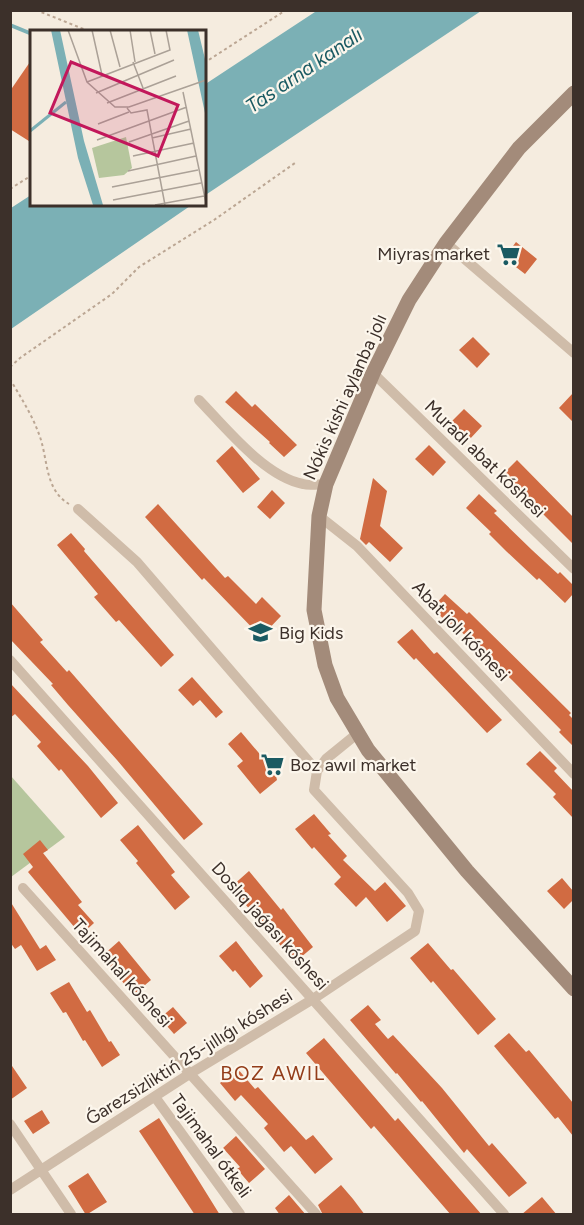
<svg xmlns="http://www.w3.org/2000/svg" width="584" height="1225" font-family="Figtree,sans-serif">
<rect width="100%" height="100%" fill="#f5ecdf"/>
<path fill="#b6c69d" d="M10 775 65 837 11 877H10Z"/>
<path fill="#7bb0b5" d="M318 10 481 11 204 196V85Z
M31 195 32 204H193L11 329V208Z"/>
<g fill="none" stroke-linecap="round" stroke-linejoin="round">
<path stroke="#7bb0b5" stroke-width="4" d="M10 25 32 34"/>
</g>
<path fill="#d16b42" d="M32 59V143L10 129V91Z
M516 242 537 259 525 274 504 258Z
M473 337 490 354 477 368 459 350Z
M236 391 252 407 255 404 297 445 284 457 269 443 270 442 225 402Z
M573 393V422L559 408Z
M464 409 482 426 469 440 451 422Z
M429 445 446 462 433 476 415 459Z
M232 446 260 479 243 493 216 461Z
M517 460 573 517V544L503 474Z
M373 478 387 491 380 526 403 548 390 562 369 542 366 545 360 539Z
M272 490 285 503 270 519 257 507Z
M479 494 497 511 494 513 532 550 558 574 560 572 573 585V594L565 603 539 578 537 580 506 551 489 534 491 532 466 508Z
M158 504 225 578 228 576 256 604 262 597 281 616 261 637 204 578 202 580 145 517Z
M71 533 85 549 84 551 174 655 161 667 119 620 116 622 94 597 98 594 57 545Z
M445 594 467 614 469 612 571 713 569 715 573 719V746L559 732 561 730 512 680 452 623 450 625 432 608Z
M10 602 43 640 40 642 67 672 69 670 203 824 184 840 117 760 68 705 51 685 53 684 10 639Z
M412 629 434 654 437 652 502 720 487 733 416 658 414 660 397 642Z
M192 677 223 712 216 718 200 700 193 706 178 690Z
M10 683 88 766 118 803 101 818 61 769 59 771 37 746 41 742 15 714 10 718Z
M241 732 275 772 277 780 260 794 237 766 243 761 228 744Z
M540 751 557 768 554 771 573 791V818L553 797 556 794 526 764Z
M314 814 331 834 328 835 347 856 343 860 375 891 385 882 406 906 387 922 366 897 356 907 334 884 341 877 314 847 312 849 295 829Z
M138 825 175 872 171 875 190 897 175 910 136 863 138 861 120 840Z
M40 840 48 850 43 853 82 902 78 905 94 923 81 935 28 872 33 867 23 854Z
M249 871 281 910 283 908 313 947 294 963 253 910 251 911 231 887Z
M562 878 573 891V900L564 909 547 891Z
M10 901 40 949 46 945 56 960 37 971 21 945 15 949 10 942Z
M119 941 151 980 133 995 102 956Z
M236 941 263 976 250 988 235 970 233 972 219 956Z
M428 943 451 970 453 969 496 1019 478 1035 433 981 431 983 410 958Z
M69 982 87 1012 90 1010 109 1042 111 1041 120 1055 102 1067 85 1040 83 1041 66 1012 63 1013 50 993Z
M368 1005 381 1020 375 1024 388 1039 393 1035 442 1088 489 1146 492 1143 527 1183 509 1197 467 1149 464 1153 422 1101 421 1102 397 1073 396 1074 350 1020Z
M173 1007 187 1023 174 1034 160 1018Z
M509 1033 526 1052 529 1050 573 1103V1136L558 1117 555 1119 494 1046Z
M324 1038 395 1121 398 1118 482 1215H451L374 1126 371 1129 306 1053Z
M10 1063 27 1088 10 1100Z
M237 1068 255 1089 258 1087 306 1140 313 1135 333 1159 315 1174 291 1146 284 1152 264 1128 268 1124 241 1095 235 1101 220 1083Z
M42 1110 50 1123 33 1134 24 1121Z
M159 1118 197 1178 220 1215H195L139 1131Z
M236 1136 265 1169 249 1183 237 1169 240 1167 223 1148Z
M88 1173 107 1202 86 1215 68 1186Z
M341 1185 353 1199 365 1215H323L318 1205Z
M289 1195 306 1215H280L275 1208Z
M542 1197 557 1215H521Z"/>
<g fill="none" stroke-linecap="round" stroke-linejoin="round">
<path stroke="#bba693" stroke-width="2" stroke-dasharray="3 3" stroke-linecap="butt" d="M36 10 91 32
M204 63 286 10
M10 189 32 175
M10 367 20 358 112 294 139 267 214 220 295 163
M10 379C21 398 33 416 40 437 48 460 45 490 69 504"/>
<path stroke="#cfbca9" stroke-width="10" d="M446 243 574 353
M373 373 574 569
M199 400C225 427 265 477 303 484 310 486 319 484 326 484
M78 509 137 562 317 771
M319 516 357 546 574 774
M10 660 504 1214
M23 888 316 1214
M155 1097 240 1214
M10 1124 71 1214
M10 1190 191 1073 313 999 415 931 419 911 408 893 314 790 317 771 326 759 358 733"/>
<path stroke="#a38b7a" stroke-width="15" d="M574 93 519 148 446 243 409 300 373 373 326 484 319 516 314 610 325 665 337 698 368 750 467 871 574 989"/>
</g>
<defs>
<symbol id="supermarket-bare" viewBox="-9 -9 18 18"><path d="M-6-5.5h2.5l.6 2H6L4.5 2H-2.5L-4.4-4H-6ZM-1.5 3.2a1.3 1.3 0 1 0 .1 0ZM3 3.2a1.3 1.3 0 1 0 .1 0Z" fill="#1a5a62" stroke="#fcf6ec" stroke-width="2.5" paint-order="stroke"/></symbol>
<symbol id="school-bare" viewBox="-9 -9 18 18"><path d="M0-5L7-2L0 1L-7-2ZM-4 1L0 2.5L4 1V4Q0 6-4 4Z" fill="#1a5a62" stroke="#fcf6ec" stroke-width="2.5" paint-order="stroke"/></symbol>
</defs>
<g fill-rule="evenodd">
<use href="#supermarket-bare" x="492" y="238" width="33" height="33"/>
<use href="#school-bare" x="244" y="616" width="33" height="33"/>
<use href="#supermarket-bare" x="256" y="748" width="33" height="33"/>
</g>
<g text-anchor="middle" stroke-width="4.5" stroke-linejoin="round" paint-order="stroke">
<g font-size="18" fill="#3c302a" stroke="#fcf6ec" text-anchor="start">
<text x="490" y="260" text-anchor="end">Miyras market</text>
<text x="279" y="639">Big Kids</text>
<text x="290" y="771">Boz awıl market</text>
</g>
<g font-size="18" fill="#3c302a" stroke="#fcf6ec">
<text transform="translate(345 397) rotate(-66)" y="6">Nókis kishi aylanba jolı</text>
<text transform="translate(485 459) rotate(44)" y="6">Muradı abat kóshesi</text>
<text transform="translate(461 631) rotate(46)" y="6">Abat jolı kóshesi</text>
<text transform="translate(270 926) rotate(48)" y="6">Doslıq jaǵası kóshesi</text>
<text transform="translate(122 973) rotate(48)" y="6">Tajimahal kóshesi</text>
<text transform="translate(189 1057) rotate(-32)" y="6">Ǵarezsizliktiń 25-jıllıǵı kóshesi</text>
<text transform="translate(211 1146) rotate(54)" y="6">Tajimahal ótkeli</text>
</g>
<g font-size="20" font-style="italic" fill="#1a5a62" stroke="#fcf6ec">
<text transform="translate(304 70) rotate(-34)" y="7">Tas arna kanalı</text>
</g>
<g font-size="20" letter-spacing="1.5" fill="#933d1a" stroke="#fcf6ec">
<text x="273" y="1080">BOZ AWIL</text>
</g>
</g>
<g transform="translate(30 30)">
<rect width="176" height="176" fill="#f5ecdf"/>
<path d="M96 107 102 138 94 145 69 148 62 118Z" fill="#b6c69d"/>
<path d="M21 0H30L54 111 73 175H63L48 128ZM157 0H168L175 29V83Z" fill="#7bb0b5"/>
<path fill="none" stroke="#7bb0b5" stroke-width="3" d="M0 101 36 72"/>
<path fill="none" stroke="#aba197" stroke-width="1.5" d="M38 0 57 52 85 77H99L176 50M62 0 72 45M80 0 90 37M100 0 105 32M120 0 125 24M103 32 113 58M57 52 140 20 136 0M153 62 176 173M66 63 144 30M77 73 146 46M97 78 101 83 117 80 135 175M68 94 99 82M122 108 161 99M67 110 157 77M99 112 159 91M103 126 164 113M98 141 166 126M82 157 168 140M83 170 171 153M125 175 174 166"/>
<path fill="#c2185b" fill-opacity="0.15" stroke="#c2185b" stroke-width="3" d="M41 32 148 75 128 126 20 83Z"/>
<rect width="176" height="176" fill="none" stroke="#3c302a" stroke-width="3"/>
</g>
<rect width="584" height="1225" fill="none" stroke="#3c302a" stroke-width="24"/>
</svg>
